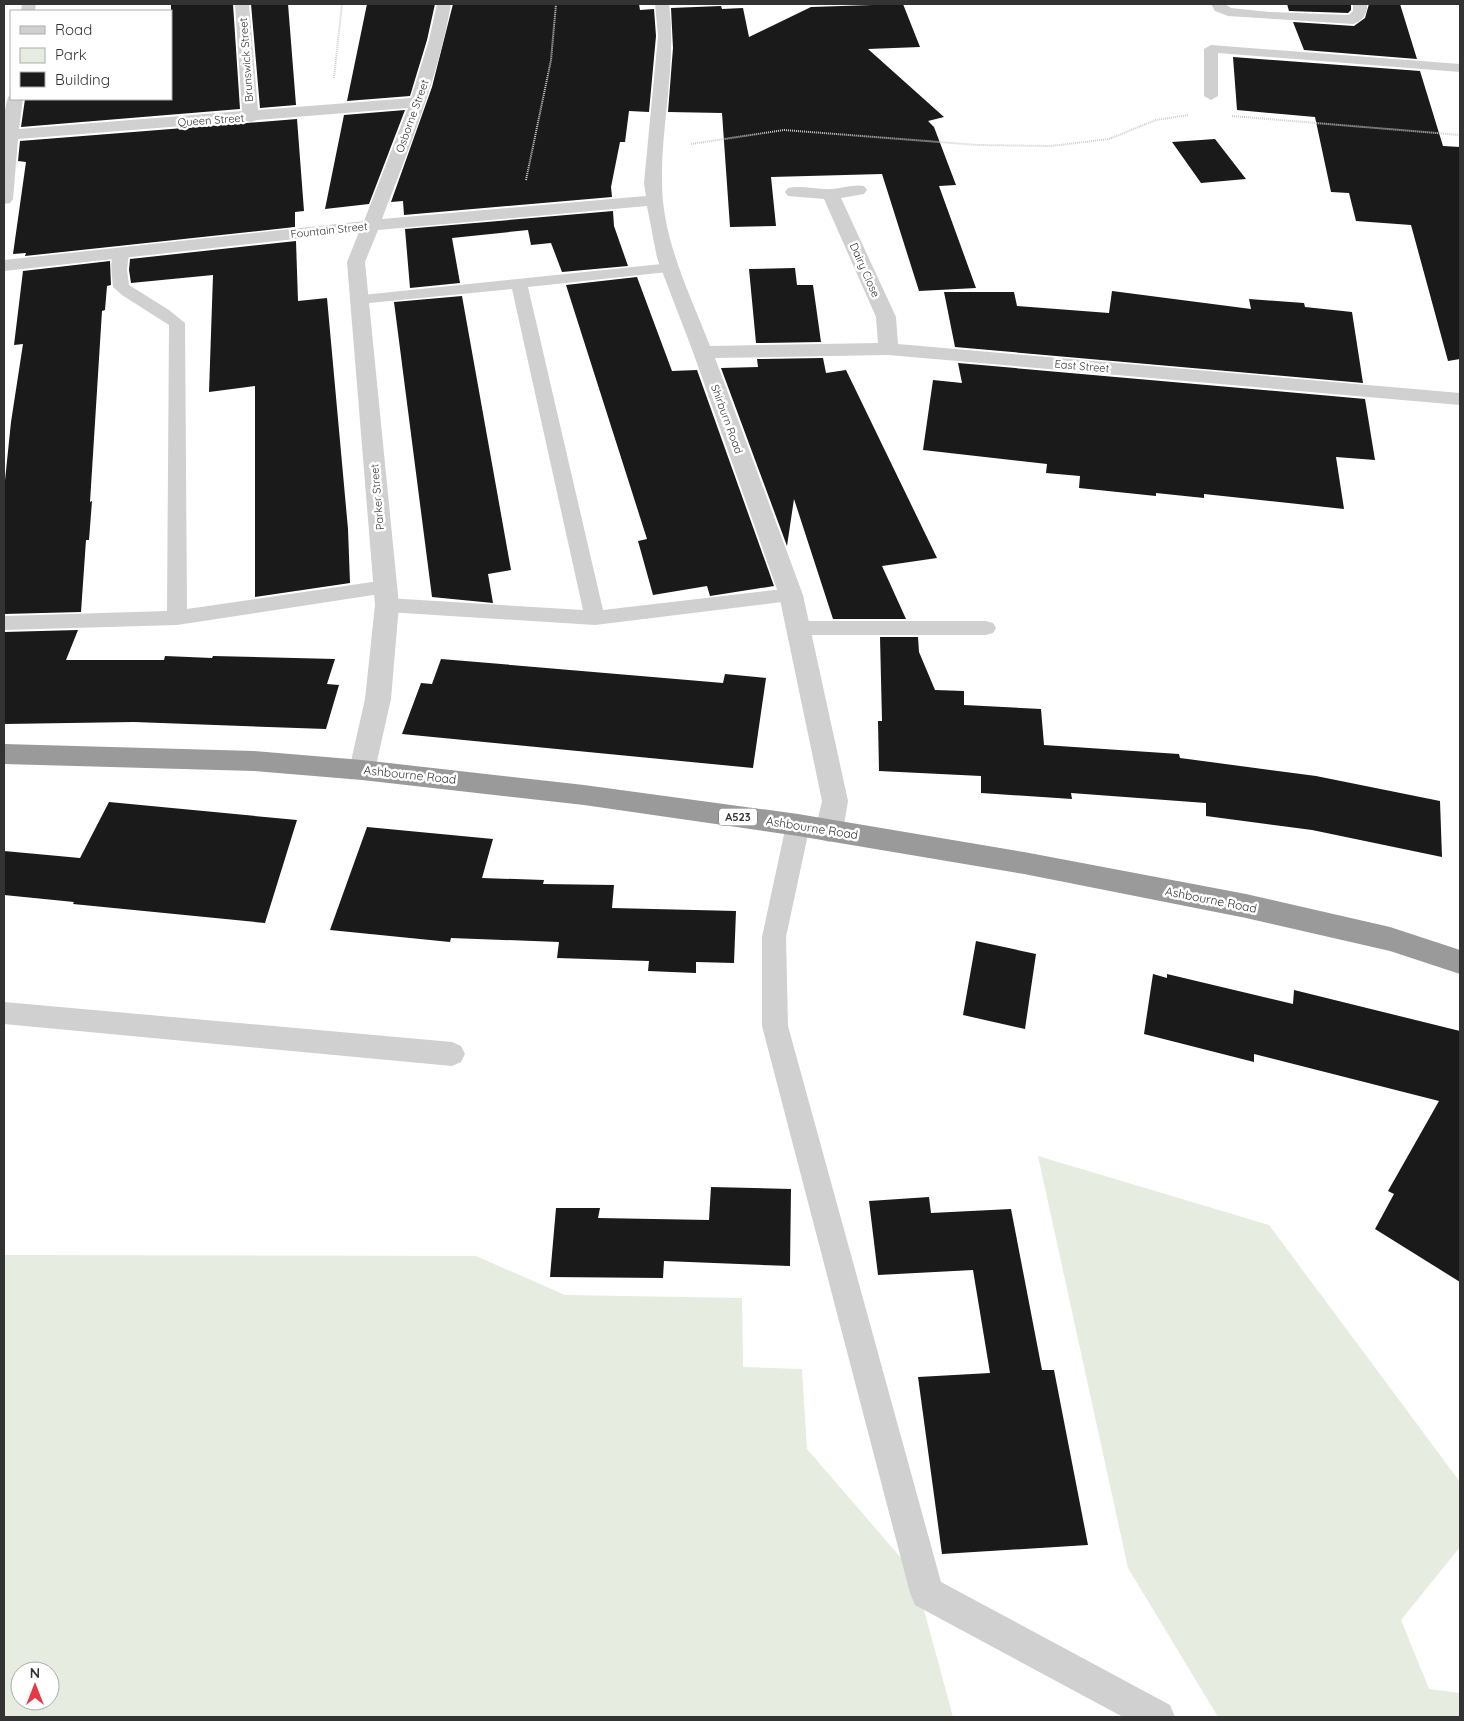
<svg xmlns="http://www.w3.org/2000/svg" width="1464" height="1721" font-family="Quicksand,sans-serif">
<rect width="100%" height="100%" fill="#fff"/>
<path fill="#e6ecdf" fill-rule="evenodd" d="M1038 1156 1269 1225 1460 1482V1547L1401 1620 1429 1689 1460 1693V1717H1218L1128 1568Z
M4 1255 476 1256 565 1295 742 1298 743 1367 802 1369 807 1449 914 1573 953 1717H4ZM20 1671H50V1701H20Z"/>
<path fill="#1a1a1a" d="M171 4H233L240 109 21 127 25 99H171Z
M251 4H288L296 105 260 108Z
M367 4H435L427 40 410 96 347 101Z
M453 4H639L640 10 654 9 656 36 649 112 629 111 625 142H620L611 187 612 197 404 215 403 201 391 202 432 87Z
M903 4 920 47 868 49 944 117 928 121 934 127 956 185 939 186 976 288 919 291 882 174 771 177 776 226 730 227 722 113 668 112 673 48 671 8 721 6 722 9 743 8 749 37 811 7Z
M1287 4H1351V10L1348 13 1289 11Z
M1369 4H1400L1417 59 1304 50 1293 22 1354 26 1365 18Z
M1233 57 1420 71 1443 146 1460 147V359L1448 361 1411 225 1356 221 1349 193 1331 192 1315 117 1237 110Z
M405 110 369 204 325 209 344 115Z
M297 119 304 211 295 212V227L25 256 26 253 13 254 26 162 18 161 20 141Z
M1215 139 1246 179 1201 183 1172 142Z
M613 211 614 226 628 266 562 272 551 243 531 245 528 230 452 238 460 283 410 288 405 229Z
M296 241 298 301 327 298 348 529 350 583 255 597V386L209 392 213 275 131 283 129 270 130 259Z
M110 261 111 285 107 286 105 310 102 311 90 502 92 501 89 540H86L81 612 4 614V490L11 422 23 344 14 345 23 271Z
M795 268 797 285H813L821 342 756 343 749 269Z
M637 277 672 371 697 370 774 586 710 596 707 586 653 595 638 541 647 539 566 285Z
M1112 291 1251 309 1249 299 1304 303 1305 307 1352 312 1363 383 955 347 944 292H1014L1017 306 1109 313Z
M462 296 511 570 488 574 493 603 432 597 394 302Z
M823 358 826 373 846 370 937 558 882 566 906 619H833L794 499 787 546 721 368 758 367 757 359Z
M958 363 1365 399 1375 460 1336 457 1344 509 1204 494V498L1156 493V496L1079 488 1080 476 1046 473 1047 464 923 450 933 380 962 383Z
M78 630 66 660H164L165 656 212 658 213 656 335 659 327 684 339 685 326 729 134 722 4 724V632Z
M880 637H918L919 652 935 690 964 691V705L1041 709 1044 745 1179 754 1180 758 1316 776 1440 801 1442 857 1312 830 1206 816V803L1071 793 1072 799 981 793V776L879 771 878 721H882Z
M441 659 723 683 725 674 766 678 753 768 402 734 421 683 432 684Z
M109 802 297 820 265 923 73 904 74 902 4 895V851L80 858Z
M367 827 493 839 482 878 544 880 543 884 614 885 612 908 736 911 734 963 696 962V973L648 971 649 961 557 958 559 942 451 938 450 942 330 930Z
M976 941 1036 954 1025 1029 963 1015Z
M1153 974 1167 978V974L1293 1004 1294 990 1460 1031V1282L1375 1229 1394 1194 1388 1191 1439 1101 1254 1054V1062L1144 1034Z
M711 1187 791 1189 790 1266 664 1261 663 1278 550 1277 556 1208H600L598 1218 709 1220Z
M929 1197 931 1213 1011 1209 1042 1370H1054L1088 1545 942 1554 918 1377 990 1373 973 1270 878 1275 869 1201Z"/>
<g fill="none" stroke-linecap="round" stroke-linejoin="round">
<path stroke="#cdcdcd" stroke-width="2" stroke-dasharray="1 1" stroke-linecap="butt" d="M334 78 342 4
M1232 116 1460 135
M691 144 784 130 978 145 1051 146 1109 139 1156 120 1188 115
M526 180 551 60 556 4"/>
<path fill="#d0d0d0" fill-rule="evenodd" d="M1211 45 1460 64V72L1218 53V96L1211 100 1204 96V49Z
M121 248 127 250 129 253 127 270 129 285 169 310 185 323 187 609 386 580 393 582 396 587 393 592 177 625 4 630V616L167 611 169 325 122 295 113 287C112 275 109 260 115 250Z
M671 263 677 265 679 268 677 271 528 287 603 610 791 588 798 590 801 595 798 600 595 625 387 612 380 610 377 605 380 600 387 598 583 610 512 289 359 304 353 302 351 299 353 296Z
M799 621H986L993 623 996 628 993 633 986 635H799L792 633 789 628 792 623Z
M798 816 806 819 810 825 786 937 788 1026 941 1582 1170 1705 1175 1717H1123L915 1605 910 1593 762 1026V937L786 825 790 819Z
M4 1002 452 1042 461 1046 465 1054 461 1062 452 1066 4 1024Z"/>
<path fill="#d0d0d0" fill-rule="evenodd" d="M22 4H36L35 11H21Z
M235 4H249L258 110 411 98 429 40 437 4H451C438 79 409 148 382 219L646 196 644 183 658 36 655 4H669C677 63 661 123 662 182 662 240 690 294 710 346L878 343 876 317 824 199 788 196 785 192 788 188C802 185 817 190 832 189 843 188 853 184 864 186L867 190 864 194 841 198 896 317 898 344 1460 393V405L888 355 715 358 803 595 848 801 843 831 839 839 829 842 819 839 815 831 822 801 779 595 693 352 657 258 647 206 378 230 365 262 399 605 391 699 375 770 371 777 362 780 353 777 349 770 365 699 375 605 347 262 359 232 4 271V260L364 221 408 108 257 120 251 122 246 121 18 139 13 199 10 203 4 204C4 183 0 111 9 96L11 95V99H23L19 129 242 111Z
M1211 4H1225L1231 8 1269 12 1349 15 1353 11V4H1367C1368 13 1362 22 1353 24L1228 16 1215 11Z"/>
<path fill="#9a9a9a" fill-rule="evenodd" d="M4 744 254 751 362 760 584 785 798 814 1024 852 1246 894 1390 927 1460 950V974L1390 951 1246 918 1024 874 798 836 584 805 362 780 254 771 4 764Z"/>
</g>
<g text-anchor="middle" stroke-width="5" stroke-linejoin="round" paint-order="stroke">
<g font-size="11" fill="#333" stroke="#fff">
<text transform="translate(246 60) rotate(-94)" y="4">Brunswick Street</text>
<text transform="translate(412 116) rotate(-70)" y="4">Osborne Street</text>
<text transform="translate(211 120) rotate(-4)" y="4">Queen Street</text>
<text transform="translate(329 230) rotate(-6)" y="4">Fountain Street</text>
<text transform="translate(865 270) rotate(66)" y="4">Dairy Close</text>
<text transform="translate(1082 366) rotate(5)" y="4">East Street</text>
<text transform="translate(727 419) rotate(70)" y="4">Shirburn Road</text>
<text transform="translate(377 497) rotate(-95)" y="4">Parker Street</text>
</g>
<rect fill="#fff" stroke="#707070" stroke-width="1" x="719" y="808.5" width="38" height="17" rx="4"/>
<g font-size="11" font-weight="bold" fill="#333">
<text x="738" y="821">A523</text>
</g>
<g font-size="12" fill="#333" stroke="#fff">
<text transform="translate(410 775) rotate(6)" y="4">Ashbourne Road</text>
<text transform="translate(812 828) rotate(9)" y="4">Ashbourne Road</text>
<text transform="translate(1211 900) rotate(11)" y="4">Ashbourne Road</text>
</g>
</g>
<rect width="1464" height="1721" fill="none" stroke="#333333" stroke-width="10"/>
<rect x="10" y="10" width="162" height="90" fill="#ffffff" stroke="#adadad"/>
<rect x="20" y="26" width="25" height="8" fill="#d0d0d0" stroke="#adadad"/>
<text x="55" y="35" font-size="15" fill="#333333">Road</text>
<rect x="20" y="48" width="25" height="15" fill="#e6ecdf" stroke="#adadad"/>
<text x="55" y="60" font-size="15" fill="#333333">Park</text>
<rect x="20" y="72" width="25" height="15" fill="#1a1a1a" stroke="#adadad"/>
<text x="55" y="85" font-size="15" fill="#333333">Building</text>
<g transform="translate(35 1686)"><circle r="24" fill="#ffffff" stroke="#adadad"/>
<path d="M0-4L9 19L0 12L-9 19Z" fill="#e63946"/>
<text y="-8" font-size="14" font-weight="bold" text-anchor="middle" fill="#333333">N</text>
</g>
</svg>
